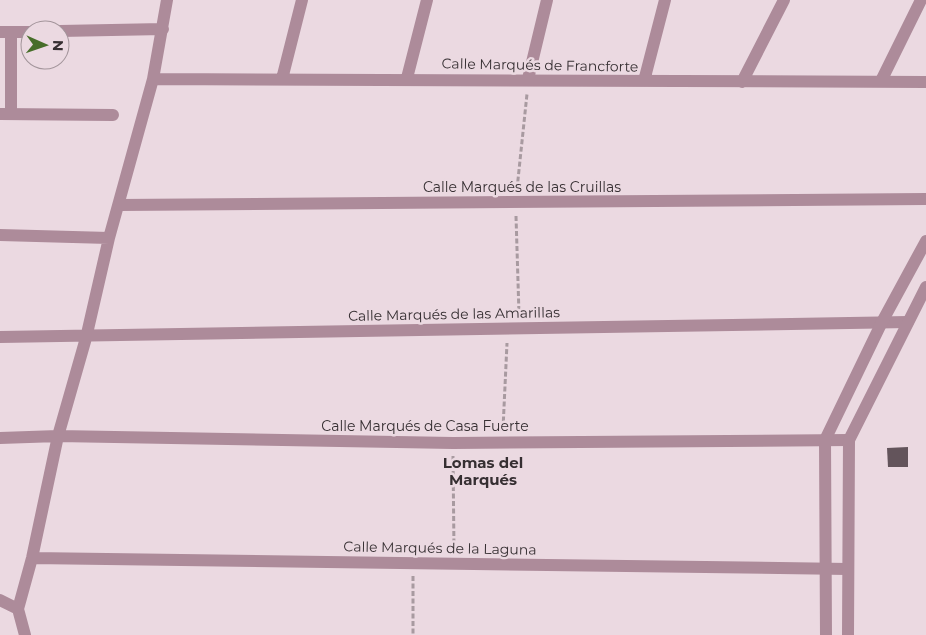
<svg xmlns="http://www.w3.org/2000/svg" width="926" height="635" font-family="Montserrat,sans-serif">
<rect width="100%" height="100%" fill="#ebd9e1"/>
<path fill="#63545b" d="M908 447V467H888L887 448Z"/>
<g fill="none" stroke-linecap="round" stroke-linejoin="round">
<path stroke="#a89aa0" stroke-width="3" stroke-dasharray="5 2.5" stroke-linecap="butt" d="M517 189 527 94
M516 216 519 314
M503 429 507 343
M453 456 454 550
M413 576V635"/>
<path stroke="#ad8b9a" stroke-width="12" d="M60 31 163 29
M0 32H30
M11 32V114
M407 78 427 0
M153 79 926 82
M282 79 302 0
M528 79 547 0
M644 81 665 0
M881 81 921 0
M742 82 784 0
M0 114 113 115
M119 205 926 199
M0 235 109 238
M0 337 908 322
M0 438 58 436 453 443 849 440
M32 558 848 569
M0 600 18 609
M25 635 18 609 32 558 58 436 86 338 109 238 153 79 167 0"/>
<path stroke="#ad8b9a" stroke-width="12" d="M826 635 825 440 882 322 926 241
M848 635 849 440 926 287"/>
</g>
<g text-anchor="middle" stroke-width="5" stroke-linejoin="round" paint-order="stroke">
<g font-size="14" fill="#362f32" stroke="#ebd9e1">
<text transform="translate(540 65) rotate(1)" y="5">Calle Marqués de Francforte</text>
<text x="522" y="192">Calle Marqués de las Cruillas</text>
<text transform="translate(454 314) rotate(-1)" y="5">Calle Marqués de las Amarillas</text>
<text x="425" y="431">Calle Marqués de Casa Fuerte</text>
<text transform="translate(440 548) rotate(1)" y="5">Calle Marqués de la Laguna</text>
</g>
<g font-size="15" font-weight="bold" fill="#362f32" stroke="#ebd9e1">
<text x="483" y="468">Lomas del<tspan x="483" dy="17">Marqués</tspan></text>
</g>
</g>
<g transform="translate(45 45) rotate(92)"><circle r="24" fill="#ebd9e1" stroke="#a3959b"/>
<path d="M0-4L9 19L0 12L-9 19Z" fill="#476e2a"/>
<text y="-8" font-size="14" font-weight="bold" text-anchor="middle" fill="#362f32">N</text>
</g>
</svg>
